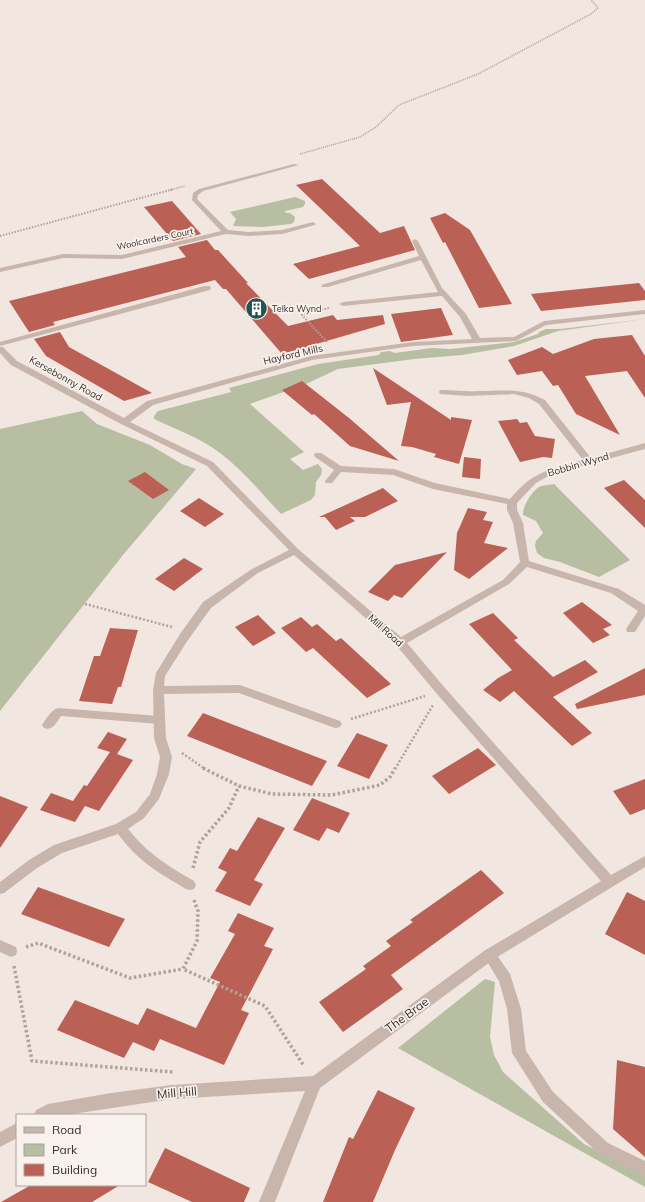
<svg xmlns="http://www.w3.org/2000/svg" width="645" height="1202" font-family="Mulish,sans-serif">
<rect width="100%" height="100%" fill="#f1e7e0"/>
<path fill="#b8bea1" d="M295 197 305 201V204L303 207 285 211 286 213H290L295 217 294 222 291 224 263 227 233 226 236 219 230 212Z
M645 319 558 331 514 346 462 355 414 359 338 369 306 384 250 404 304 452 290 459 303 470 318 464 322 469 321 475 316 482 315 495 311 500 281 514C261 493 243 470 220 453 201 438 175 429 154 419V416L158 411 231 392 229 388 318 364 379 355 381 352 390 351 395 353 432 348 450 349 514 342 538 334 539 332 546 329H560Z
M82 411 97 424 150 445 182 464 196 469 123 555 0 711V429Z
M555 484V485L630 560 599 577 560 562 544 558 537 553 535 546 536 541 543 533 536 521 523 515C522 507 532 491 539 487 543 485 551 485 555 484Z
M485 979 495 982 490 1037 494 1055 503 1072 584 1144 645 1174V1187L398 1048Z"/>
<path fill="#ba6055" d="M322 179 380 233 404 226 415 250 309 279 293 264 360 246 296 185Z
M172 201 201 234 173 241 144 207Z
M445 213 470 230 512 304 479 308 445 242 443 243 430 218Z
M207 240 215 250H218L248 283H246L288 326 333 315 337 320 383 315 385 324 282 354 226 289H223L215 280 53 322 55 325 29 332 9 301 186 257 178 247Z
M639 283 645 291V300L541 311 531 294Z
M441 308 453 335 401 342 391 314Z
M60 332 69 347 152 393 124 401 46 356 34 339Z
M632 335 645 356V398L627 371 585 376 620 435 576 414 558 385 553 386 542 371 517 375 508 360 542 347 553 354 594 339Z
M373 368 451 420V417L472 420 459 464 434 457 436 454 412 447 401 446 411 402 387 405Z
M302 381 349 418 399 461 350 446 314 414 312 415 282 390Z
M517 419 520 423 527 422 535 436 555 439 552 458 543 457 520 462 498 421Z
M464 457 481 459 480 479 462 477Z
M145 472 169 490 153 499 128 481Z
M624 480 645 500V528L604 488Z
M383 488 398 501 365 517H350L355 521 336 530 325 517H319Z
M199 498 224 514 205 527 180 511Z
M468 508 487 512 483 520 493 522 484 543 508 548 469 579 454 570 457 533Z
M447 552 402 598 394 595 388 601 368 592 395 565Z
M184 558 203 569 174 591 155 579Z
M582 602 612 625 603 629 610 635 593 643 563 613Z
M493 613 518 638 514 640 553 677 585 660 598 672 553 697 592 733 572 746 514 691 500 702 483 690 498 678 512 670 469 624Z
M258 615 276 633 253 646 235 627Z
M301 617 312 627 317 624 336 641 341 638 391 684 367 698 313 648 306 652 281 628Z
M110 628 138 630 121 687H118L112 704 79 701 94 656H100Z
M645 668V695L577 709 575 704Z
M203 713 327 761 312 786 187 736Z
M108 732 127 739 117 754 133 760 99 811 85 806 75 822 40 810 51 793 73 801 84 785 87 786 110 752 97 748Z
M357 733 388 745 369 779 337 766Z
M478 748 496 765 449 794 432 776Z
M645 779V809L630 815 613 791Z
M0 796 28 807 0 848Z
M312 798 350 813 339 833 327 828 319 841 293 830Z
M258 817 285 828 254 880 263 884 250 906 215 891 227 872 218 868 230 848 237 851Z
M481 870 504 893 391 975 403 989 343 1032 319 1002 366 969 363 966 391 946 386 941 413 922 410 920Z
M38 887 125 919 109 947 21 914Z
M627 892 645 901V955L605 934Z
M238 913 274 928 264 946 273 949 241 1010 249 1013 224 1065 160 1039 154 1051 133 1042 124 1058 57 1030 75 1000 138 1025 147 1008 196 1028 220 982 210 978 235 934 228 931Z
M617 1060 645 1067V1157L613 1129Z
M378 1090 415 1108 395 1150 373 1202H323L349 1137 353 1139Z
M165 1148 250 1188 244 1202H192L148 1182Z
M31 1185H120L92 1202H1Z"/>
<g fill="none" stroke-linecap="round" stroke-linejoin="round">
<path stroke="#b3a097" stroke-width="1.5" stroke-dasharray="1 1" stroke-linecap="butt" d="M300 154 360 137 376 127 399 105 478 74 591 14 598 8 591 0
M170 190 185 186"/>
<path stroke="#b3a097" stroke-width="2" stroke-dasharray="1.5 1.5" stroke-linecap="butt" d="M0 236 174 189
M327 342 302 315 329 308"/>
<path stroke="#b3a097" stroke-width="2.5" stroke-dasharray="2 2" stroke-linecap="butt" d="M85 604 172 627
M351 719 425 696
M182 753 205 769
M395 769 433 705"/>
<path stroke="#b3a097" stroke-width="3.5" stroke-dasharray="2.5 2.5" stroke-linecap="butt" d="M203 768 239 786 272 794 332 795 380 785 390 777 395 768
M193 868 200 842 229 808 239 786
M194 900 198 911 197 941 183 969 265 1006 304 1066
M26 947 38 943 130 978 183 969
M14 966 32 1061 173 1072"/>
<path fill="#c8b6ad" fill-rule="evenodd" d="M58 708 159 716 163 717 164 720 163 723 159 724 61 716C56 723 53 731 44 728L42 725C46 719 51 710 58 708Z
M489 949 494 951 510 974 521 1009 526 1051 553 1092 608 1143 645 1161V1176L598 1153 543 1102 512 1053 507 1009 499 981 483 955 484 951Z"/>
<path fill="#c8b6ad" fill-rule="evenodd" d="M294 164 299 165 203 191 198 195 197 199 228 230 249 232 282 230 313 222 316 224 315 225 282 234 249 236 226 234 122 259 63 258 0 272V268L63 254 122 255 221 231 192 200 193 193 199 189Z
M415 239 418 241 442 288 466 314 480 338 514 337 544 321 645 310V314L546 325 516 341 413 346 312 360 153 405 130 422 213 462 298 549 401 637 503 580 520 562 513 523 507 510V504L433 489 393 475 341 472 332 483H326L325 481 334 470 315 457 314 455 315 453H321L341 466 394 469 435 483 510 499C533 471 550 469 583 460L539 404 529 398 514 394 468 396 440 394 439 392 440 390H443C455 390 466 392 478 391 505 391 520 387 545 400L591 458 645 443V449L552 474 536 483 517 503V510L523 523 529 561 619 589 645 605V616L635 632H627L626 629 638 611 611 593 527 567 509 584 407 643 445 688 611 875 645 856V867L494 959 320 1088 275 1202H259L305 1091 172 1099 66 1115H34L36 1110 48 1104 111 1093 172 1085 313 1076 484 951 601 881 437 694 396 645 294 555 258 573 211 608 188 640 165 676 164 686 240 685 340 721 342 724 340 727 336 728 332 727 239 693 164 694 166 738 172 757 169 774 159 799 144 818 128 829C148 854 167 865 194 881L196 885 194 889 190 890 186 889C156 871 139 862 118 834L62 853 37 868 4 893 0 894V882L29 860 54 845 116 824 136 812 150 794 157 774 160 757 154 738 153 690 156 673 180 634 203 602 252 569 289 550 207 466 121 424 11 365 0 353V347H3L17 361 124 418 147 401 311 356 413 342 472 339 460 317 442 296 343 306 339 304 343 302 438 292 421 260 328 287H322L321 285 419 256 412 241Z
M204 286H210L211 288 210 290 0 346V342Z
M0 940 16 947 17 951 16 955 11 957 0 952Z
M17 1123V1138L0 1147V1132Z"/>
</g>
<defs>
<symbol id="building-disc" viewBox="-11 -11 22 22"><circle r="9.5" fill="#245451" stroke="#f8f1ec"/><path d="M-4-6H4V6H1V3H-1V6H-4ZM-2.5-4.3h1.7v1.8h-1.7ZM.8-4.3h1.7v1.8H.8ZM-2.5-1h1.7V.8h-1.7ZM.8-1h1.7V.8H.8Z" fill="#fff"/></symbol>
</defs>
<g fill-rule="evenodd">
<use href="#building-disc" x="244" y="296" width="25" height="25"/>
</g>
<g text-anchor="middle" stroke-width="3.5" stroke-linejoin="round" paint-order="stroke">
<g font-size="9" fill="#372d2b" stroke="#f8f1ec">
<text transform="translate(155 239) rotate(-12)" y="3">Woolcarders Court</text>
</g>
<g font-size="9" fill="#372d2b" stroke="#f8f1ec" text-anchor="start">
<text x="272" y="312">Telka Wynd</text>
</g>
<g font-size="10" fill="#372d2b" stroke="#f8f1ec">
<text transform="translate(293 354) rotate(-13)" y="4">Hayford Mills</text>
<text transform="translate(66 378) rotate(29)" y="4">Kersebonny Road</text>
<text transform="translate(578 464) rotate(-16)" y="4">Bobbin Wynd</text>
<text transform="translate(386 630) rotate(42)" y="4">Mill Road</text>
</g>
<g font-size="12" fill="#372d2b" stroke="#f8f1ec">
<text transform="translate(407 1015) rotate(-36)" y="4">The Brae</text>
<text transform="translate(177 1093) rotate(-5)" y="4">Mill Hill</text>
</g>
</g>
<rect x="16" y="1114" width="130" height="72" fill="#f8f1ec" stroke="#aba39f"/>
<rect x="24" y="1127" width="20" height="6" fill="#c8b6ad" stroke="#aba39f"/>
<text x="52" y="1134" font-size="12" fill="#372d2b">Road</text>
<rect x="24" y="1144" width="20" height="12" fill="#b8bea1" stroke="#aba39f"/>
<text x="52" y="1154" font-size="12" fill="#372d2b">Park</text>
<rect x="24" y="1164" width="20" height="12" fill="#ba6055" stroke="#aba39f"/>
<text x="52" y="1174" font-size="12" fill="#372d2b">Building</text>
</svg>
